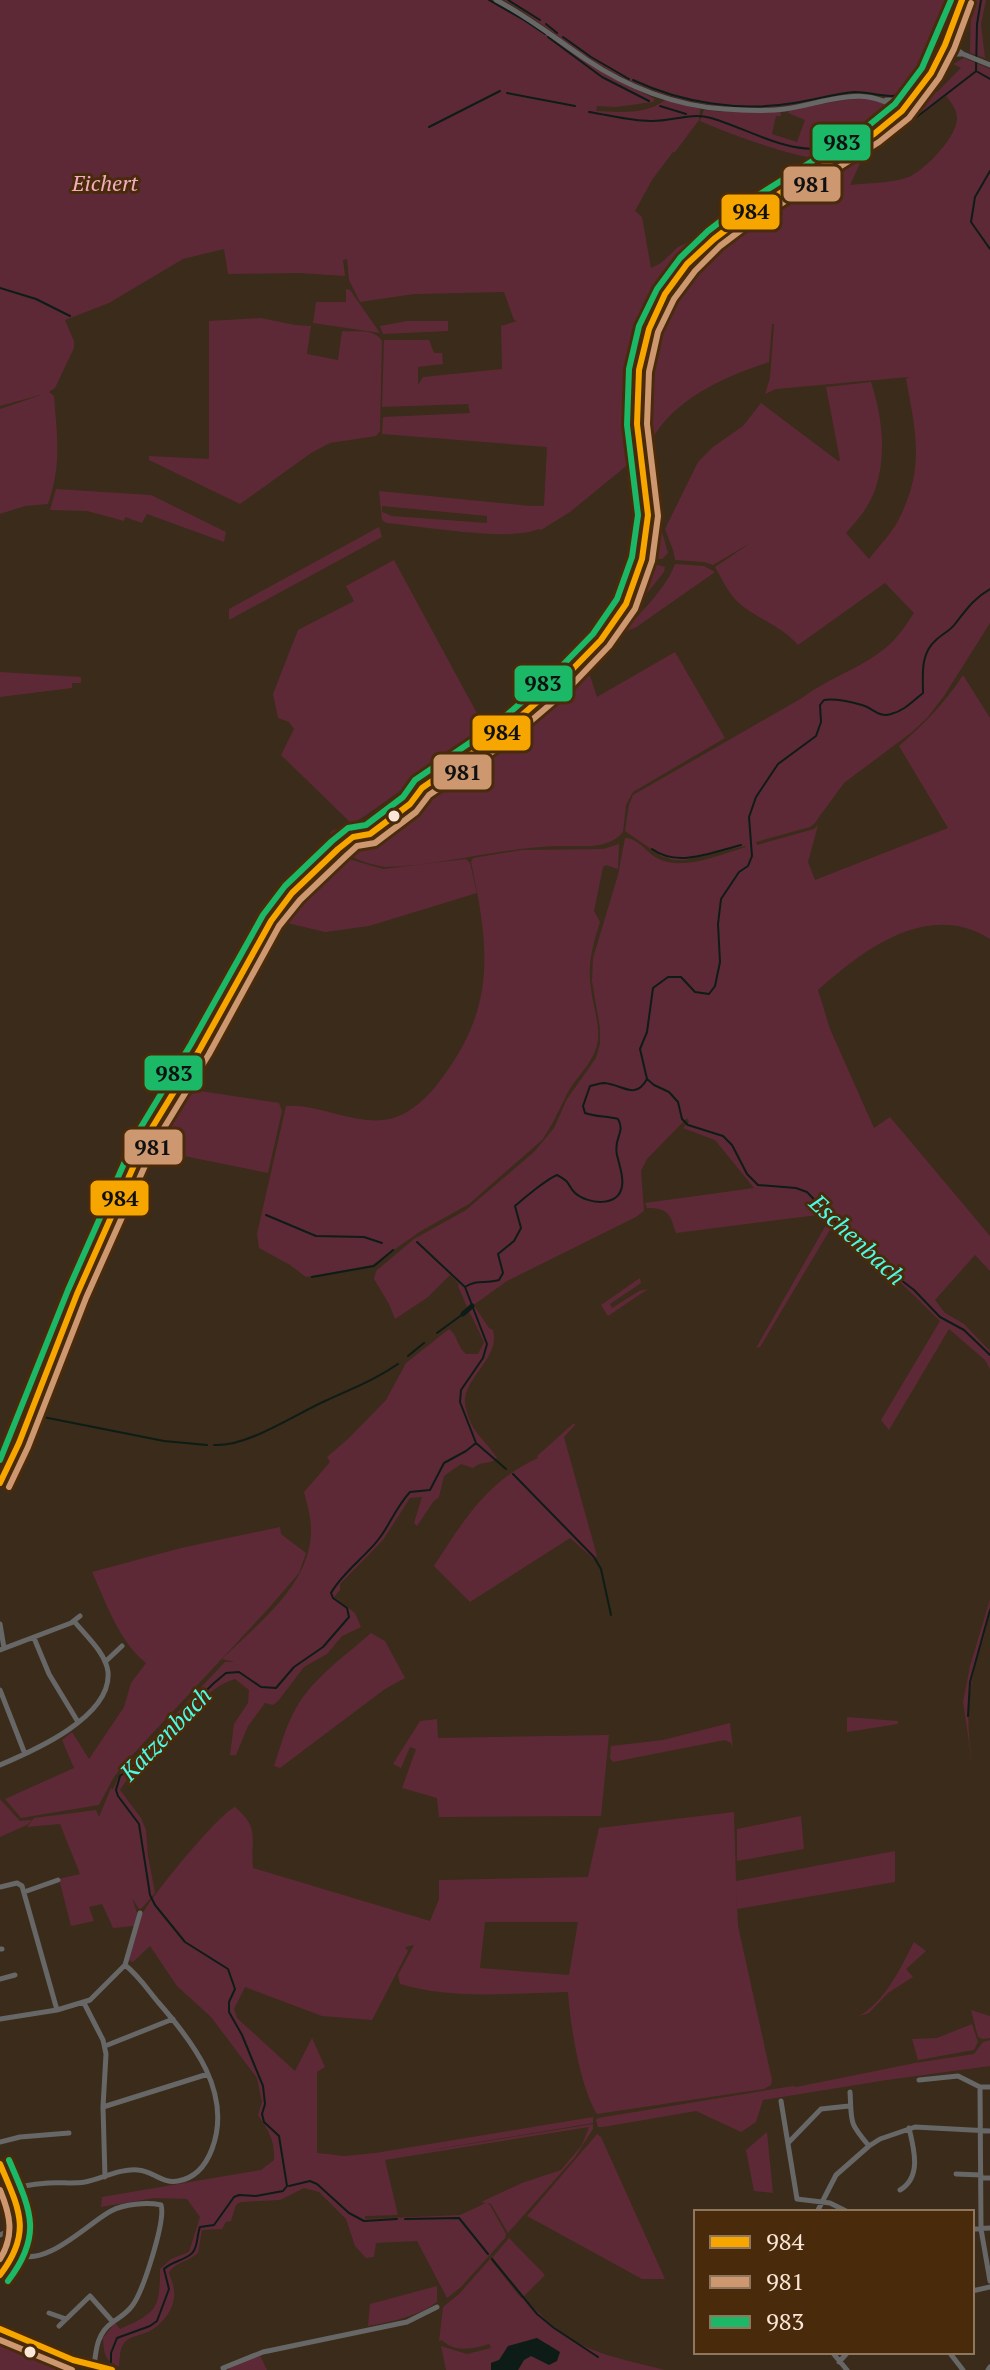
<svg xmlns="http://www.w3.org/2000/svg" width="990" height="2370" font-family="'PT Serif',serif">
<rect width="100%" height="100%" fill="#3b2b1a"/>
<path fill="#5e2937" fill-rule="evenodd" d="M0 0H492L525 19 603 73 655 99 653 102 616 107 597 106 596 111C618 112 647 115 665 100L700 109 699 120 675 152H673L652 180 635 211 642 217 651 268 661 263 678 247 712 231 817 161 824 162 712 234 685 260 671 280 645 327 636 361 631 398 626 407 631 462 570 512 541 530 539 529C509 542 422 526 386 523L382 520 379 491 530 506H544L547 447 382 434 383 417 470 413 468 404 382 407 384 340H429L434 353H442L443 364 418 367V385L423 377 502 369 501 326 517 321 514 320 504 292 414 294 360 302 349 280 347 259 343 260 345 276 299 273 228 274 224 249 183 259 109 303 65 320 74 341V348L55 388 49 392 54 396C57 437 62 463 48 504L25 506 0 514V409L44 394 0 406ZM382 506 487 516V523L392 516 382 512Z
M504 0H957C948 23 926 91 900 97 892 98 884 95 876 94 864 93 851 93 839 95 818 100 796 105 774 107 711 112 647 95 594 61 564 42 536 18 504 0Z
M973 0H986L981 24 985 58 970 53 971 4Z
M964 58 990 69V623L944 696 927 718 912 732 844 783 814 824 810 827 756 842 757 845 814 829 818 825 808 862 815 880 948 828 899 746C924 724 945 703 963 675L990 718V939C928 900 864 949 818 990L830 1029 874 1128 890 1117 990 1236V1271L975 1255 935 1300 945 1313 964 1324 990 1351V1369L985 1360 949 1329 889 1430 881 1420 940 1321C909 1290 868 1251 831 1228L760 1347 756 1348 826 1225 818 1215 676 1233C670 1214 669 1208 647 1208L645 1203 754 1188 715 1140 683 1128 689 1122 687 1118 647 1159 641 1171 644 1211 636 1217 507 1281 468 1309 458 1286 459 1284 450 1275 428 1297 395 1319 389 1304 374 1279 376 1271 414 1239 466 1210 534 1152 554 1128 567 1099 596 1058 600 1044V1028L592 981 593 958 618 875 625 838C639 839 645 851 657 858 682 872 721 854 746 847L745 846 685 860H674L661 856 625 831 629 805 633 795 802 698C830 677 865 667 890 644 900 635 907 623 914 613L885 583 798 645C782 626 759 620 740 604 729 595 722 579 715 567L752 542 713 565 704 562 675 560 673 550 665 529 698 462 713 447 743 426 761 403 838 461 840 460 826 387 871 382C884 421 889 472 866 508 861 516 853 525 846 533L869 559C879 546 892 533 899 519 925 467 916 433 906 379L909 377 776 389 765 394 770 378 774 324H772L769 362C726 376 674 398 651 441L648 433 657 492V514L668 553 662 559 653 558 646 552 651 514 639 410 642 367 646 345 665 300 676 282 700 252 749 215 858 150 863 157 850 185C868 183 889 183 906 178 923 173 958 136 957 118 957 110 951 102 946 96L911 123 898 124 932 89 937 92 961 68 953 64Z
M867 98C876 101 885 101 888 112 884 125 873 130 862 137 851 145 839 156 825 158 804 162 722 131 700 121L704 110 723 112H781V116H776L772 134 797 142 805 120 788 113 789 110 845 100Z
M346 289 350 290 380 333 313 323 316 302H346Z
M261 318 295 325 311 326 307 354 338 360 342 331C355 332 375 328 382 341L380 431 376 436 330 443 311 453 240 504 149 460V456L209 459V321Z
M407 321H448V331L383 334 380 326Z
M631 405 633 406C637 457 650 506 640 557 618 669 436 774 348 836 341 839 334 840 330 833L333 830 354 827 503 722 570 660 607 618 626 581 637 533 638 512 629 419Z
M56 489 151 495 226 532 224 542 147 514 142 523 125 517 124 521 87 511 50 510Z
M379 527 382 537 229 620V609Z
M394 560 486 730 362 818 351 823 281 755 294 729 289 722 278 718 273 694 298 630 354 601 346 586Z
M648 562 665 567 664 572 590 664 586 672 588 676H590L597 697 675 652 725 738 633 792 626 805 623 832C610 848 589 846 571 846 508 845 448 865 386 867 373 865 356 861 346 852L347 846C365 835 383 828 400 814 409 807 417 797 426 789 435 781 446 774 455 767 526 713 620 657 643 565Z
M675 564 704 566 715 572 635 628 628 630 591 668C614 636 663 598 675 564Z
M0 672 81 677V683H72V688L0 697Z
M321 843 326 845 324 854 301 874 324 848 296 878 268 920 197 1048 177 1079 175 1073C206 1026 229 975 258 927 276 897 300 872 321 843Z
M619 844 618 869 606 865 603 867 594 911 600 922C593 944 587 966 591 989 593 1006 599 1021 598 1038 596 1063 576 1075 566 1096 558 1112 552 1126 542 1140L469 1204 421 1231 372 1265 306 1277 290 1265 259 1248 257 1234 286 1106C320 1104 355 1126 390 1119 411 1114 430 1095 442 1078 497 1005 489 946 471 862L473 858 521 850 603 849Z
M340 854 341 857C275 905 242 993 202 1061L187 1081 183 1082 267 931 298 891 331 859Z
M345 858 383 869 466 859 470 863 477 893 369 926 325 932 283 922 317 880Z
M187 1089 279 1103 282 1111 268 1173 149 1149C160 1128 170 1105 187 1089Z
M640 1278 641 1283 610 1304 612 1308 639 1291 648 1289 608 1316 601 1305Z
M475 1307 489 1328 493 1330C500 1356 469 1374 465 1398 464 1404 468 1417 471 1423 476 1435 490 1446 497 1458 490 1465 482 1460 473 1468L461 1464 444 1476 439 1497 433 1502 417 1526 414 1523 422 1497 410 1498 383 1540 340 1584V1590L334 1597 355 1613 361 1627 342 1636 327 1654 304 1667 278 1701 273 1705 265 1703 248 1726 236 1755H230L234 1724 248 1703 249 1690 235 1679C203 1688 187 1722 165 1745 151 1760 131 1771 120 1790L141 1818 146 1830 148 1856 155 1893 142 1908 139 1909 132 1898 137 1913 134 1926 113 1928 102 1904 89 1907 94 1921 71 1926 59 1879 80 1874 60 1824 27 1827 34 1818 96 1810 99 1817 111 1788 113 1789 121 1772 225 1662H235L222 1659C258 1623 312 1584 311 1529 311 1516 307 1504 304 1492L330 1462 327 1457 349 1438 386 1400 406 1363 449 1329C458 1335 457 1347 466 1354H478L484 1342 469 1311Z
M574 1423 575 1425 564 1437 597 1556 594 1559 570 1538 470 1602 434 1566C463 1521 487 1481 538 1458L537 1456Z
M280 1527 281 1534 306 1553 299 1573 268 1609 124 1764 114 1777 99 1805 21 1818 5 1799 74 1768 62 1740 72 1732 89 1759 124 1707 131 1683 146 1663C119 1642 106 1602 92 1572L181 1548Z
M990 1599C990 1629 976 1656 971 1686 965 1716 970 1746 974 1776L963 1702 970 1666Z
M371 1633 385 1641 405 1678 385 1689 280 1768 274 1766C280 1748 286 1725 296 1708 313 1678 345 1656 371 1633Z
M847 1717 898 1721V1724L847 1732Z
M437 1719 438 1738 609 1735 601 1816 439 1817 437 1798 402 1788 416 1749 410 1747 401 1768 393 1764 420 1721Z
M730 1723 733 1749 731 1743 725 1740 613 1762 610 1758 611 1746 663 1740Z
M0 1799 20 1821 31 1820H32L27 1825 0 1837Z
M235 1807C261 1829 250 1839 253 1868L430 1921 439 1899V1880L588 1877 599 1828 734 1812 736 1881 895 1851V1882L737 1909 736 1883 738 1926 772 2080 771 2085 764 2089 597 2114C580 2087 570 2024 568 1992 512 1993 453 2000 400 1984L398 1975 414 1945 405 1947 408 1951 372 2020 322 2016 245 1987 234 2009 237 2018 295 2071 312 2038 325 2067 317 2072V2153L345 2156 375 2153 593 2117V2123L407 2154 593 2124V2129L575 2157 508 2233 491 2204 481 2202 522 2183 561 2170 582 2145 589 2127 385 2160 398 2215 365 2216V2219L460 2215 486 2203 490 2205 506 2234 505 2238 461 2287 447 2298 417 2241 376 2243 374 2257 366 2258 355 2246 346 2219 319 2192 304 2188 280 2200 241 2202 236 2205 231 2221 226 2222 222 2229 202 2230 198 2253C189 2261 176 2262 169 2272 170 2278 174 2284 174 2291 176 2307 163 2325 148 2332 141 2335 130 2336 125 2342 119 2348 120 2359 119 2367 104 2359 104 2354 103 2338L115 2323 120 2329C157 2313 160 2308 160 2269L171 2259 189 2252 200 2217 187 2199 154 2198 101 2207 102 2197 261 2170 274 2160C275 2141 269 2131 258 2115L262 2102 257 2078 211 2017 177 1986 150 1946 133 1962 128 1960C132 1946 135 1931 141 1917 147 1901 220 1812 235 1807ZM485 1922H578L569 1975 480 1968Z
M801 1816 804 1849 737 1861V1829Z
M914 1942 926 1951 906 1969 913 1977 888 1993 869 2013 859 2016C885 2002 901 1967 914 1942Z
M971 2010 990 2016V2038L983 2039 978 2037Z
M972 2024 978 2042 974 2050 918 2060 912 2039 937 2038Z
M990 2040V2066L887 2080 763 2100 756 2122 741 2132 696 2111 603 2127H598L596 2120 598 2118 793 2086 796 2087 915 2063 974 2054 983 2042Z
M767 2132 773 2193 754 2191 746 2150Z
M597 2134 601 2137 665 2279H642L527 2216Z
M509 2238 545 2275 523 2297C541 2316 562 2336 586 2347 610 2358 639 2363 665 2370H518L524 2360 531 2356 538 2359 551 2346 542 2342 491 2363V2370H446L441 2346 467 2354 491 2348 489 2344C474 2349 454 2353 442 2340L439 2341 443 2307 459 2294 490 2259 521 2298 522 2297 492 2258Z
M437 2286V2302C416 2317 394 2321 368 2326L370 2304Z
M0 2337 66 2366 68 2370H0Z
M259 2353 267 2370H229V2367Z"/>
<path fill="#0e1c17" d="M537 2338 560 2352 557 2361 549 2365 531 2356 524 2360 518 2370H491V2363L499 2360 508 2346Z"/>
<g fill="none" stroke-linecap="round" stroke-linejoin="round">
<path stroke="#0e1c17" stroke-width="2" d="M489 0 524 20 545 34
M508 0 540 20
M981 0 977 24 976 71 990 79
M546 24 557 33
M548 37 602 77 649 101
M563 37 591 57 629 79
M633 80C682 103 740 112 794 103 814 100 834 94 854 92 869 91 895 102 907 91 934 68 943 31 955 0
M507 93 575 106
M660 106 686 114
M589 112C609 115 630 121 650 121 671 122 690 112 711 118 741 126 792 156 823 147 841 142 854 128 873 125
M909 123 975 72
M429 127 500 91
M990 171 975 197 971 222 990 249
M0 288 36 299 70 316
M990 589C974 598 966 610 955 624 950 631 942 634 936 640 920 654 923 674 923 693 913 701 904 711 891 714 879 718 873 708 862 705 851 702 836 698 824 700L820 705 821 722 816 736 778 764 756 797 749 817 752 856 748 866 739 872 721 899 718 924 720 962 715 986 709 994 695 992 681 977H668L653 988 647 1032 640 1049 647 1079 654 1085 669 1092 678 1102 682 1119 688 1125 723 1136 732 1145 747 1174 758 1185 796 1188 807 1192 862 1250 914 1290 940 1317 964 1330 990 1355
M372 829 387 818
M345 836C420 783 499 736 564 671 582 653 600 637 613 616 628 592 638 564 642 536 647 494 635 450 631 409
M652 849C678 868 713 852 741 845
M266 1215 316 1236 364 1237 382 1243
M417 1242 465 1287
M312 1277 374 1266 393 1250
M437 1333 463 1314
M408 1356 424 1343
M38 1416 164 1441 207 1445
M476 1443 506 1469
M214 1445C247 1447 294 1415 325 1401 351 1389 375 1380 398 1364
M513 1474 594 1557 601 1569 611 1615
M968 1716 970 1682 990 1610
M289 2186 310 2181 317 2184 349 2213 364 2221 397 2219
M405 2219 459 2218 488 2254
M492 2259 537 2314 554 2328 598 2357
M111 2362V2353L117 2338 150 2326 157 2321 169 2289 164 2269C172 2261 187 2260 193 2252 198 2246 197 2234 200 2227L214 2225 234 2197 239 2195 256 2196 283 2191 287 2186 279 2136 264 2122 262 2114 265 2104 263 2086 242 2035 229 2012V2002L235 1989 228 1969 185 1942 155 1905 150 1895 139 1824 118 1796 116 1790 120 1776 157 1747 176 1720 214 1683 226 1673 239 1672 261 1687 276 1688 294 1667 323 1647 349 1617 347 1608 333 1598 331 1593C343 1572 363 1559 378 1540 390 1525 396 1507 410 1492L430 1490 444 1463 466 1451 476 1443 460 1402 461 1390 483 1358 487 1344 465 1287C477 1279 485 1284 499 1280L503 1273 498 1254 514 1241 521 1228 515 1206C524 1198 547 1179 557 1175 572 1183 566 1184 575 1193 587 1204 619 1208 622 1186 624 1177 619 1164 617 1155 613 1137 626 1133 618 1119 607 1116 596 1117 585 1113L583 1106 590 1086C595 1085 599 1083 604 1083 622 1084 635 1101 647 1079"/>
<path stroke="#0e1c17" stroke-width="5" d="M463 1314 472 1306"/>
<path stroke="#666766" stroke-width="5" d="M496 0C529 17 557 40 587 60 627 87 676 106 724 109 744 110 765 112 785 109 824 104 867 81 901 113
M946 43 962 53
M943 49 958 54H963L990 65
M935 68 946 59 957 54
M886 100H894L916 95
M0 1624 4 1648
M34 1638 49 1674 78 1722
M0 1650 71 1623 80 1616
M105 1662 122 1646
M0 1690 25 1754
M0 1765C33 1751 112 1717 108 1672 106 1653 85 1635 74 1621
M0 1887 17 1883 22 1886 57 2010
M24 1892 58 1880
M0 1949H2
M0 1979 15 1975
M84 2003 103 2040 106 2054 103 2107 105 2177
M0 2019 57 2010 90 2000 125 1965 140 1913
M105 2046 173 2019
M919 2080 958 2076 980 2087H990
M980 2087 981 2229 990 2281
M850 2092C852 2123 848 2121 869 2146
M781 2101 797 2199 830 2203 848 2212
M103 2107 208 2074
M0 2142 20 2137 69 2133
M789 2142 821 2109 849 2106
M956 2174 981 2175
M981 2178H990
M900 2190C922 2177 914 2149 909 2128
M0 2193C15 2187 32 2184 48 2183 60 2182 72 2184 85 2182 101 2179 121 2168 138 2170 153 2171 162 2184 178 2181 196 2178 206 2165 212 2149 233 2093 193 2042 158 2002 148 1990 138 1975 125 1965
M817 2212 836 2175 869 2146 880 2139 915 2127 990 2131
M972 2229 990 2228
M0 2235 21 2225
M16 2253C44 2270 88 2223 111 2211 124 2204 147 2202 161 2205 166 2220 143 2292 132 2306 127 2313 120 2317 113 2322 97 2333 96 2349 94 2367
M972 2291 990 2287
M49 2313 66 2319
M59 2326 90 2296 113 2322
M0 2329 73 2360 112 2370
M832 2352 847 2370
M949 2352 963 2370
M839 2362 848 2352
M224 2370 223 2368 263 2352 407 2322 437 2307
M988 2370 990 2367"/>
<path stroke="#696662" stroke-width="6" d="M0 1483 19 1443 77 1294 147 1136 200 1049 271 921 292 893 338 849 499 735 560 682 601 640 626 604 635 583 642 559 648 515C643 466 632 419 639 370 655 251 754 211 843 154 863 141 885 128 902 111 933 80 947 41 962 0
M0 2164C18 2207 36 2235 0 2275"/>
<defs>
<path id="bus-1" d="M0 1483 19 1443 77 1294 147 1136 200 1049 271 921 292 893 338 849 353 837 370 834 410 804 422 788 499 735 560 682 601 640 626 604 642 559 648 515 637 424 639 370 649 329 665 294 687 264 714 239 744 216 874 134 902 111 931 73 945 45 962 0
M0 2164C19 2209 33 2232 0 2275
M0 2329 73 2360 112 2370"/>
<path id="bus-2" d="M9 1487 28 1447 86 1298 156 1141 209 1054 279 926 300 900 345 857 357 846 375 843 416 812 429 795 505 743 567 690 609 646 635 609 652 561 658 516 647 424 649 372 658 332 674 299 695 271 720 246 749 224 879 142 909 118 939 78 954 49 971 3
M0 2190C10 2214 15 2235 0 2259
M0 2340 72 2370"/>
<path id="bus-3" d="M0 1460 68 1290 138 1132 191 1044 263 915 285 886 332 841 348 828 366 825 403 797 415 780 493 727 553 675 593 634 617 599 632 557 638 515 627 425 629 369 639 326 657 289 680 258 708 231 738 208 868 126 895 104 922 68 951 0
M8 2281C44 2234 30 2209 9 2160"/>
</defs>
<use href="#bus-1" stroke="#492b0c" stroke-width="12"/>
<use href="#bus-2" stroke="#492b0c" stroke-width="12"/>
<use href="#bus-3" stroke="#492b0c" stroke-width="12"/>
<use href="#bus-1" stroke="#f7a600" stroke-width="6"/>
<use href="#bus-2" stroke="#cd976f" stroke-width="6"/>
<use href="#bus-3" stroke="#1ab867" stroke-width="6"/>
</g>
<g fill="#fbe7d7" stroke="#492b0c" stroke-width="3">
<circle cx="394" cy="816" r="7"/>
<circle cx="30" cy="2352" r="7"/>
</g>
<g text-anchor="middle" stroke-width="6" stroke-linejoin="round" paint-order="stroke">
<g font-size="22" font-style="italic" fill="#f3adbf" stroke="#492b0c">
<text x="105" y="191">Eichert</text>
</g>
<g font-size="24" font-style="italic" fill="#4cfae3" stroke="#492b0c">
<text transform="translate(857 1240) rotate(43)" y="8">Eschenbach</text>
<text transform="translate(166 1734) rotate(-46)" y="8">Katzenbach</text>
</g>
</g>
<g stroke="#492b0c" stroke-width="3">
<rect x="811" y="123" width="61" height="39" rx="8" fill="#1ab867"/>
<rect x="782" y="165" width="60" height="38" rx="8" fill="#cd976f"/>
<rect x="720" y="193" width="61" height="38" rx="8" fill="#f7a600"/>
<rect x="513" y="664" width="61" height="39" rx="8" fill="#1ab867"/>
<rect x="471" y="714" width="61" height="38" rx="8" fill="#f7a600"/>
<rect x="432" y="753" width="61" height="38" rx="8" fill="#cd976f"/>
<rect x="143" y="1054" width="61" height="38" rx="8" fill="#1ab867"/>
<rect x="123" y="1128" width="61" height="38" rx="8" fill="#cd976f"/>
<rect x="89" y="1179" width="61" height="38" rx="8" fill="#f7a600"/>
</g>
<g font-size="22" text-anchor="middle" font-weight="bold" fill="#111">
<text x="842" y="150">983</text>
<text x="812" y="192">981</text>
<text x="751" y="219">984</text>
<text x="543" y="691">983</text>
<text x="502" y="740">984</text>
<text x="463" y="780">981</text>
<text x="174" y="1081">983</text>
<text x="153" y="1155">981</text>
<text x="120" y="1206">984</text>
</g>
<rect x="694" y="2210" width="280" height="144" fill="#492b0c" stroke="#90765d" stroke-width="2"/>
<rect x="710" y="2236" width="40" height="12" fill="#f7a600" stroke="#90765d" stroke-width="2"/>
<text x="766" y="2250" font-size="24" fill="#fbe7d7">984</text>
<rect x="710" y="2276" width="40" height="12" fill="#cd976f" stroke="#90765d" stroke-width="2"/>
<text x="766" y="2290" font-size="24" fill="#fbe7d7">981</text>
<rect x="710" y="2316" width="40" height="12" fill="#1ab867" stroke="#90765d" stroke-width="2"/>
<text x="766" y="2330" font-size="24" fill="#fbe7d7">983</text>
</svg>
